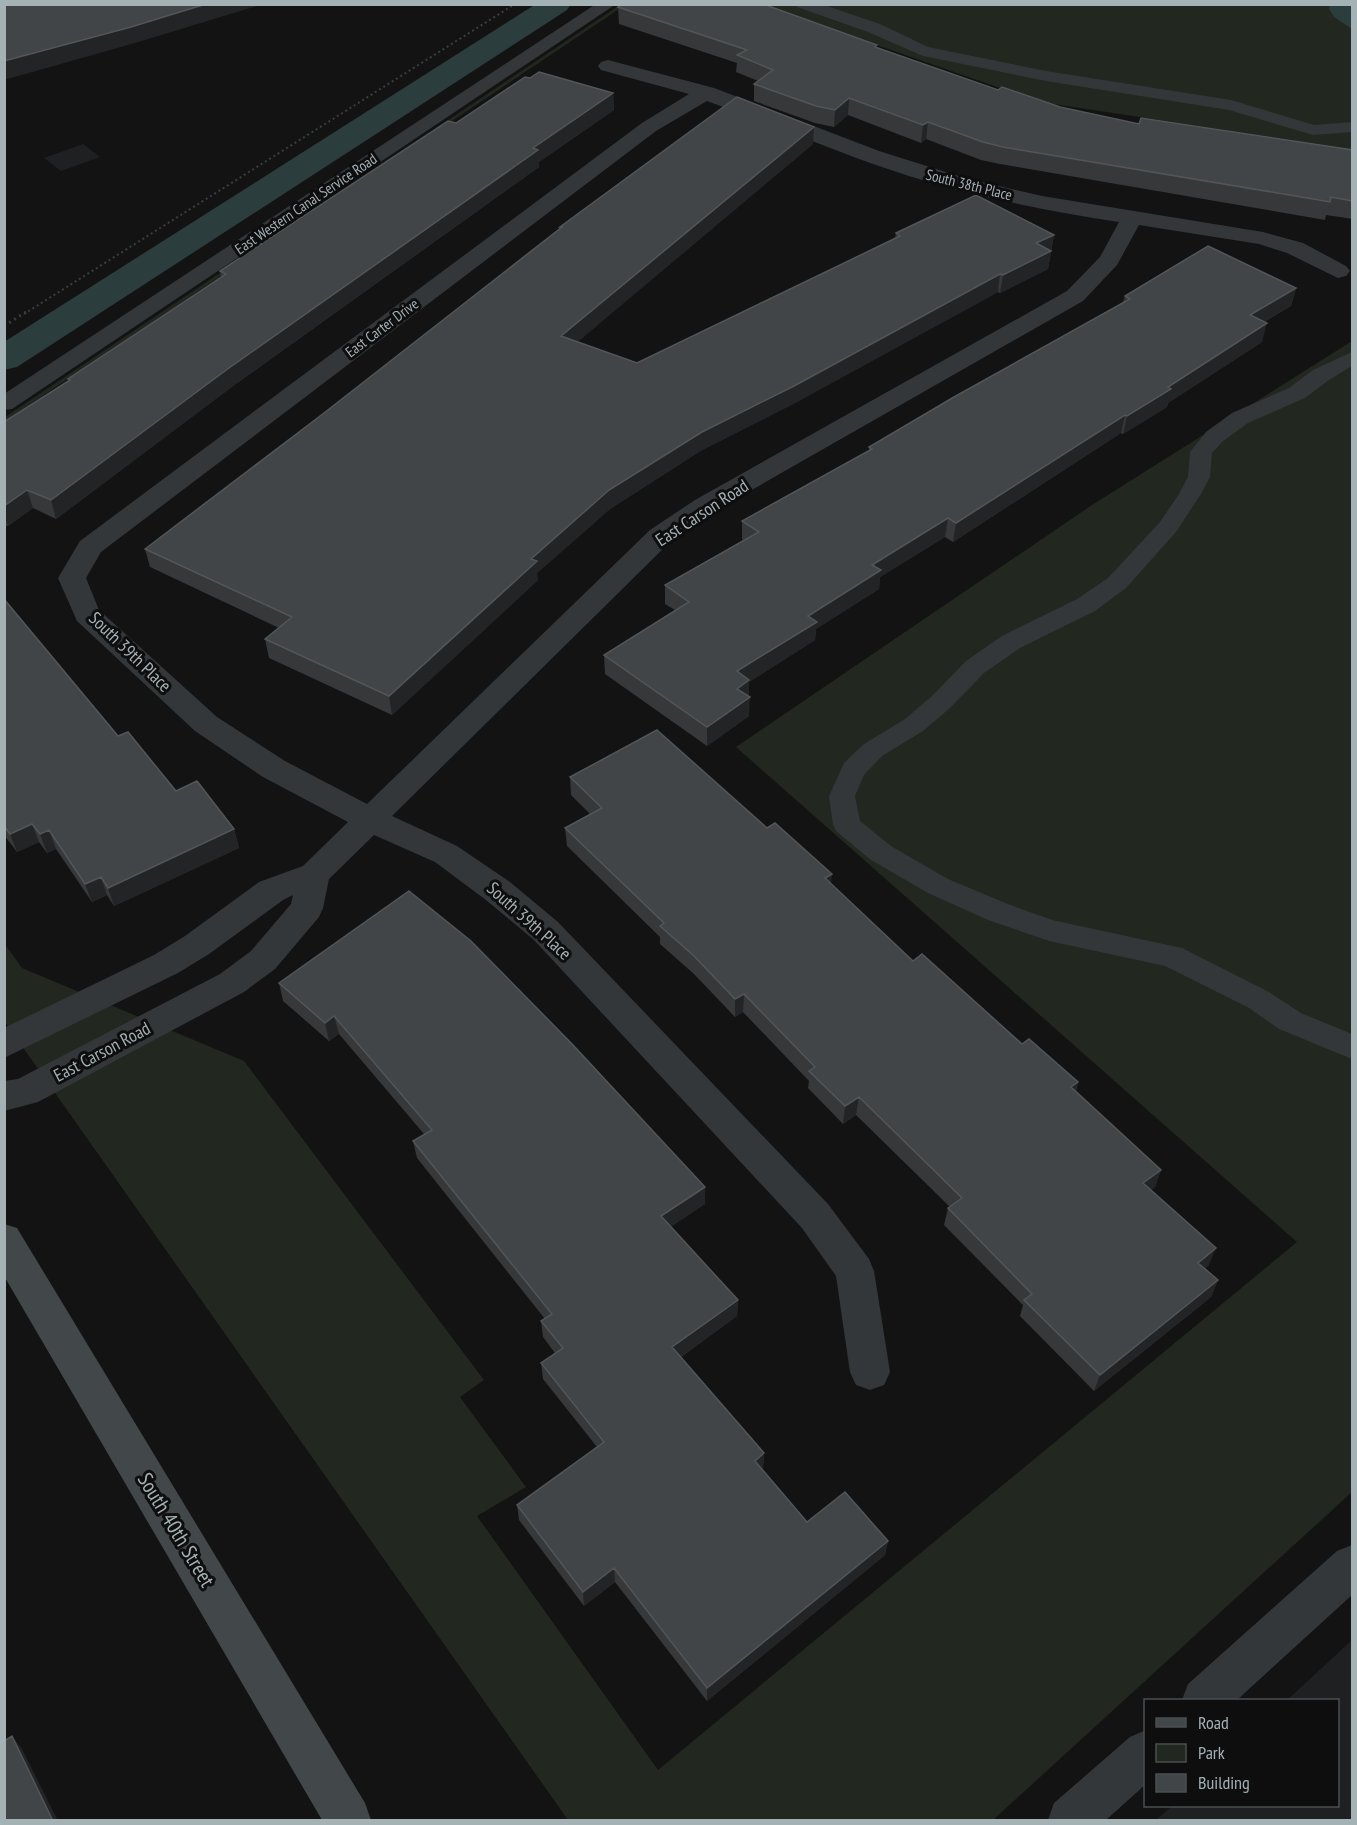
<svg xmlns="http://www.w3.org/2000/svg" width="1357" height="1825" font-family="'PT Sans Narrow',sans-serif">
<rect width="100%" height="100%" fill="#131314"/>
<path fill="#1f2021" d="M83 144 100 157 61 171 44 158Z
M1352 1640V1820H1156L1172 1806H1338V1700H1287Z"/>
<path fill="#22271f" d="M620 5H625L5 421V417Z
M762 5H1352V149L1040 102Z
M1352 341V1492L993 1820H568L5 1022 4 943 22 968 244 1061 484 1380 460 1397 526 1487 477 1516 658 1770 1297 1242 736 747 1092 505Z"/>
<path fill="#2c3d3d" d="M1330 5H1352V29L1334 17 1329 9Z"/>
<g fill="none" stroke-linecap="round" stroke-linejoin="round">
<path fill="#2c3d3d" fill-rule="evenodd" d="M536 4H571L567 10 17 367 4 370V342Z"/>
<path stroke="#3a3e40" stroke-width="2" stroke-dasharray="2 3" stroke-linecap="butt" d="M24 314 515 4"/>
<path stroke="#3a3e40" stroke-width="3" stroke-dasharray="2 4" stroke-linecap="butt" d="M4 326 26 312"/>
<path fill="#343739" fill-rule="evenodd" d="M596 4H616L12 409 4 410V394Z
M795 4H821L880 24 928 47 1046 71 1231 100 1314 125 1352 122V132L1313 135 1229 110 1046 81 923 56 868 32 797 7Z
M1352 352V366L1329 380 1305 398 1248 423 1222 442 1212 453 1210 477 1201 494 1176 532 1126 588 1095 611 1020 648 984 673 950 708 923 731 882 756 864 775 855 796 860 821 891 846 948 879 1008 904 1052 920 1182 948 1269 992 1301 1013 1352 1034V1059L1279 1029 1249 1008 1165 966 1049 941 988 920 928 893 871 860 837 832 833 825 829 796 844 763 864 744 905 719 932 696 966 661 1002 636 1077 599 1108 578 1160 522 1179 494 1188 477 1190 452 1206 432 1232 413 1289 388 1313 370Z"/>
<path fill="#343739" fill-rule="evenodd" d="M608 60 714 88 879 151 968 179 1042 196 1263 232 1303 243 1346 266 1350 271 1346 276 1338 278 1287 253 1259 244 1139 225 1117 265 1083 301 713 512 670 542 392 816 457 846 510 882 558 922 828 1204 869 1259 874 1271 890 1372 884 1385 870 1390 856 1385 850 1372 836 1276 802 1228 534 940 486 900 435 862 374 835 329 879 323 908 319 917 275 969 244 992 38 1102 4 1111V1081L18 1079 220 974 251 951 291 904 293 895 283 900 209 954 178 973 4 1058V1028L154 955 185 936 259 882 303 866 348 822 263 777 195 731 77 621 58 578 80 541 642 123 689 94 601 70 598 66 601 62ZM707 101C775 125 840 154 909 176 977 197 1048 211 1119 222L1100 257 1067 291 695 500 650 530 367 804 285 761 217 717 99 610 86 578 101 552 656 131Z
M1352 1545V1595L1237 1700H1182L1188 1684 1337 1551Z
M1146 1730V1784L1106 1820H1048L1054 1803 1130 1737Z"/>
<path fill="#424749" fill-rule="evenodd" d="M4 1224 17 1228 365 1803 371 1820H322L4 1276Z"/>
</g>
<path fill="#363839" d="M618 7 877 48 998 90 1060 107 1139 124 1353 150V219L1326 215 1325 220 1302 216 1000 164 981 160 926 139 921 143 848 115 834 127 815 123 754 101V84L758 81 736 72 737 63 619 24Z
M530 78 613 93 614 110 539 162V167L233 386 56 519 33 508 8 526 4 525V422L69 381 68 379 221 277 220 271Z
M814 127 813 144 577 342 637 363 895 238 896 233 1054 235 1048 269 1000 293 998 292 793 404 702 450 610 509 537 573 538 580 392 715 269 658 265 639 279 628 150 567 145 549 324 413 561 229 560 227Z
M1296 288 1291 306 1264 322 1262 342 1168 403 1167 407 1123 434 1121 433 953 542 945 537 880 577 879 589 816 629 815 640 749 682V716L707 746 605 674 604 655 675 610 665 604V585L743 540 742 539V521L869 451V447L1123 302 1125 296Z
M4 599 118 736 176 791 234 829 239 848 114 906 107 895 92 902 56 849 47 853 39 842 17 852 4 835Z
M570 777 831 884 913 961 1022 1044 1078 1082 1076 1092 1161 1170 1155 1187 1151 1190 1209 1265 1205 1268 1218 1280 1211 1297 1094 1391 1020 1316 1023 1305 944 1225 948 1208 950 1207 856 1115 843 1124 808 1088 809 1081 743 1012 735 1017 694 974 660 944V937L567 846 565 828 590 814 571 795Z
M279 983 705 1187V1204L671 1226 738 1300 737 1316 681 1357 764 1453 763 1468 762 1469 807 1522 888 1541 885 1555 707 1701 615 1582 584 1606 519 1520 517 1505 597 1447 543 1379 541 1363 555 1353 543 1337 541 1321 545 1319 417 1158 413 1141 424 1134 339 1034 329 1041 283 1001Z"/>
<path fill="#232425" d="M206 4H263L135 43 4 80V61Z
M613 93 614 110 539 162V167L233 386 56 519 51 500 229 368 533 148Z
M849 98 848 115 834 127 835 110Z
M928 122 926 139 921 143 923 125Z
M814 127 813 144 562 355 561 336Z
M1054 235 1048 269 1000 293 1003 275 1036 243Z
M1000 274 998 292 793 404 702 450 610 509 537 573 538 580 392 715 389 696 531 559 609 490 702 432Z
M1296 288 1291 306 1245 333 1250 315Z
M1267 323 1262 342 1168 403 1167 407 1123 434 1127 416 1168 387Z
M1125 415 1121 433 953 542 956 523Z
M27 490 33 508 8 526 4 516V506Z
M948 518 945 537 880 577 879 589 816 629 815 640 749 682V698L750 697 749 716 707 746V727L737 671 872 565Z
M32 824 39 842 17 852 10 834Z
M234 829 239 848 114 906 108 888Z
M49 830 56 849 47 853 40 834Z
M832 874 830 892 825 878Z
M101 877 107 895 92 902 85 884Z
M744 994 743 1012 735 1017V999Z
M334 1016 339 1034 329 1041 325 1023Z
M1078 1082 1073 1100 1071 1087Z
M859 1097 856 1115 843 1124 845 1106Z
M1161 1170 1155 1187 1137 1200 1143 1183Z
M705 1187V1204L662 1233 661 1216Z
M1216 1248 1209 1265 1191 1279 1198 1263Z
M1218 1280 1211 1297 1094 1391 1100 1375Z
M738 1300 737 1316 672 1363V1347Z
M764 1453 763 1468 754 1476 755 1461Z
M888 1541 885 1555 707 1701V1688Z
M614 1568 615 1582 584 1606 583 1592Z
M12 1736 22 1749 58 1821H53Z"/>
<path fill="#424547" stroke="#515658" stroke-width="1.5" d="M4 4H206L131 27 4 61Z
M623 4H763L877 45 875 47 998 90 1002 87 1060 107 1139 124 1141 118 1353 150V201L1331 197 1330 202 1307 198 1003 147 983 142 928 122 923 125 849 98 835 110 816 106 754 84 773 70 737 55 747 50 618 7Z
M539 72 613 93 533 148 538 150 229 368 51 500 27 490 4 506V422L70 380 68 379 226 274 220 271 448 121 456 123 525 77 530 78Z
M737 97 814 127 561 336 637 363 900 236 896 233 976 195 1054 235 1036 243 1051 251 1003 275 1000 274 794 386 702 432 609 490 531 559 537 561 389 696 265 639 292 617 145 549 324 413 562 227H560Z
M1208 246 1296 288 1250 315 1267 323 1168 387 1171 389 1127 416 1125 415 956 523 948 518 872 565 881 570 808 616 817 622 737 671 749 680 737 689 750 697 707 727 604 655 689 602 665 585 759 532 742 521 872 449 869 447 954 397 1130 299 1125 296Z
M4 599 118 736 128 732 176 791 197 781 234 829 108 888 101 877 85 884 49 830 40 834 32 824 10 834 4 826Z
M657 730 767 828 775 823 832 874 825 878 913 961 922 954 1022 1044 1029 1039 1078 1082 1071 1087 1161 1170 1143 1183 1216 1248 1198 1263 1218 1280 1100 1375 1024 1300 1032 1294 948 1208 962 1198 859 1097 845 1106 809 1071 815 1067 744 994 735 999 694 956 660 926 664 923 565 828 602 808 570 777Z
M409 891 471 941 573 1045 705 1187 661 1216 738 1300 672 1347 764 1453 755 1461 807 1522 845 1492 888 1541 707 1688 614 1568 583 1592 517 1505 604 1442 541 1363 563 1348 541 1321 552 1314 413 1141 432 1130 334 1016 325 1023 279 983Z
M12 1736 53 1821H4V1741Z"/>
<g text-anchor="middle" stroke-width="6" stroke-linejoin="round" paint-order="stroke">
<g font-size="15" fill="#a4b1b5" stroke="#0e0e0f">
<text transform="translate(969 185) rotate(14)" y="5">South 38th Place</text>
<text transform="translate(306 204) rotate(-34)" y="5">East Western Canal Service Road</text>
<text transform="translate(382 328) rotate(-37)" y="5">East Carter Drive</text>
</g>
<g font-size="18" fill="#a4b1b5" stroke="#0e0e0f">
<text transform="translate(702 513) rotate(-33)" y="6">East Carson Road</text>
<text transform="translate(130 652) rotate(44)" y="6">South 39th Place</text>
<text transform="translate(529 921) rotate(42)" y="6">South 39th Place</text>
<text transform="translate(102 1052) rotate(-28)" y="6">East Carson Road</text>
</g>
<g font-size="21" fill="#a4b1b5" stroke="#0e0e0f">
<text transform="translate(176 1530) rotate(59)" y="7">South 40th Street</text>
</g>
</g>
<rect width="1357" height="1825" fill="none" stroke="#a4b1b5" stroke-width="12"/>
<rect x="1144" y="1699" width="195" height="108" fill="#0e0e0f" stroke="#4a4f51" stroke-width="1.5"/>
<rect x="1156" y="1718" width="30" height="9" fill="#424749" stroke="#4a4f51" stroke-width="1.5"/>
<text x="1198" y="1729" font-size="18" fill="#a4b1b5">Road</text>
<rect x="1156" y="1744" width="30" height="18" fill="#22271f" stroke="#4a4f51" stroke-width="1.5"/>
<text x="1198" y="1759" font-size="18" fill="#a4b1b5">Park</text>
<rect x="1156" y="1774" width="30" height="18" fill="#424547" stroke="#4a4f51" stroke-width="1.5"/>
<text x="1198" y="1789" font-size="18" fill="#a4b1b5">Building</text>
</svg>
